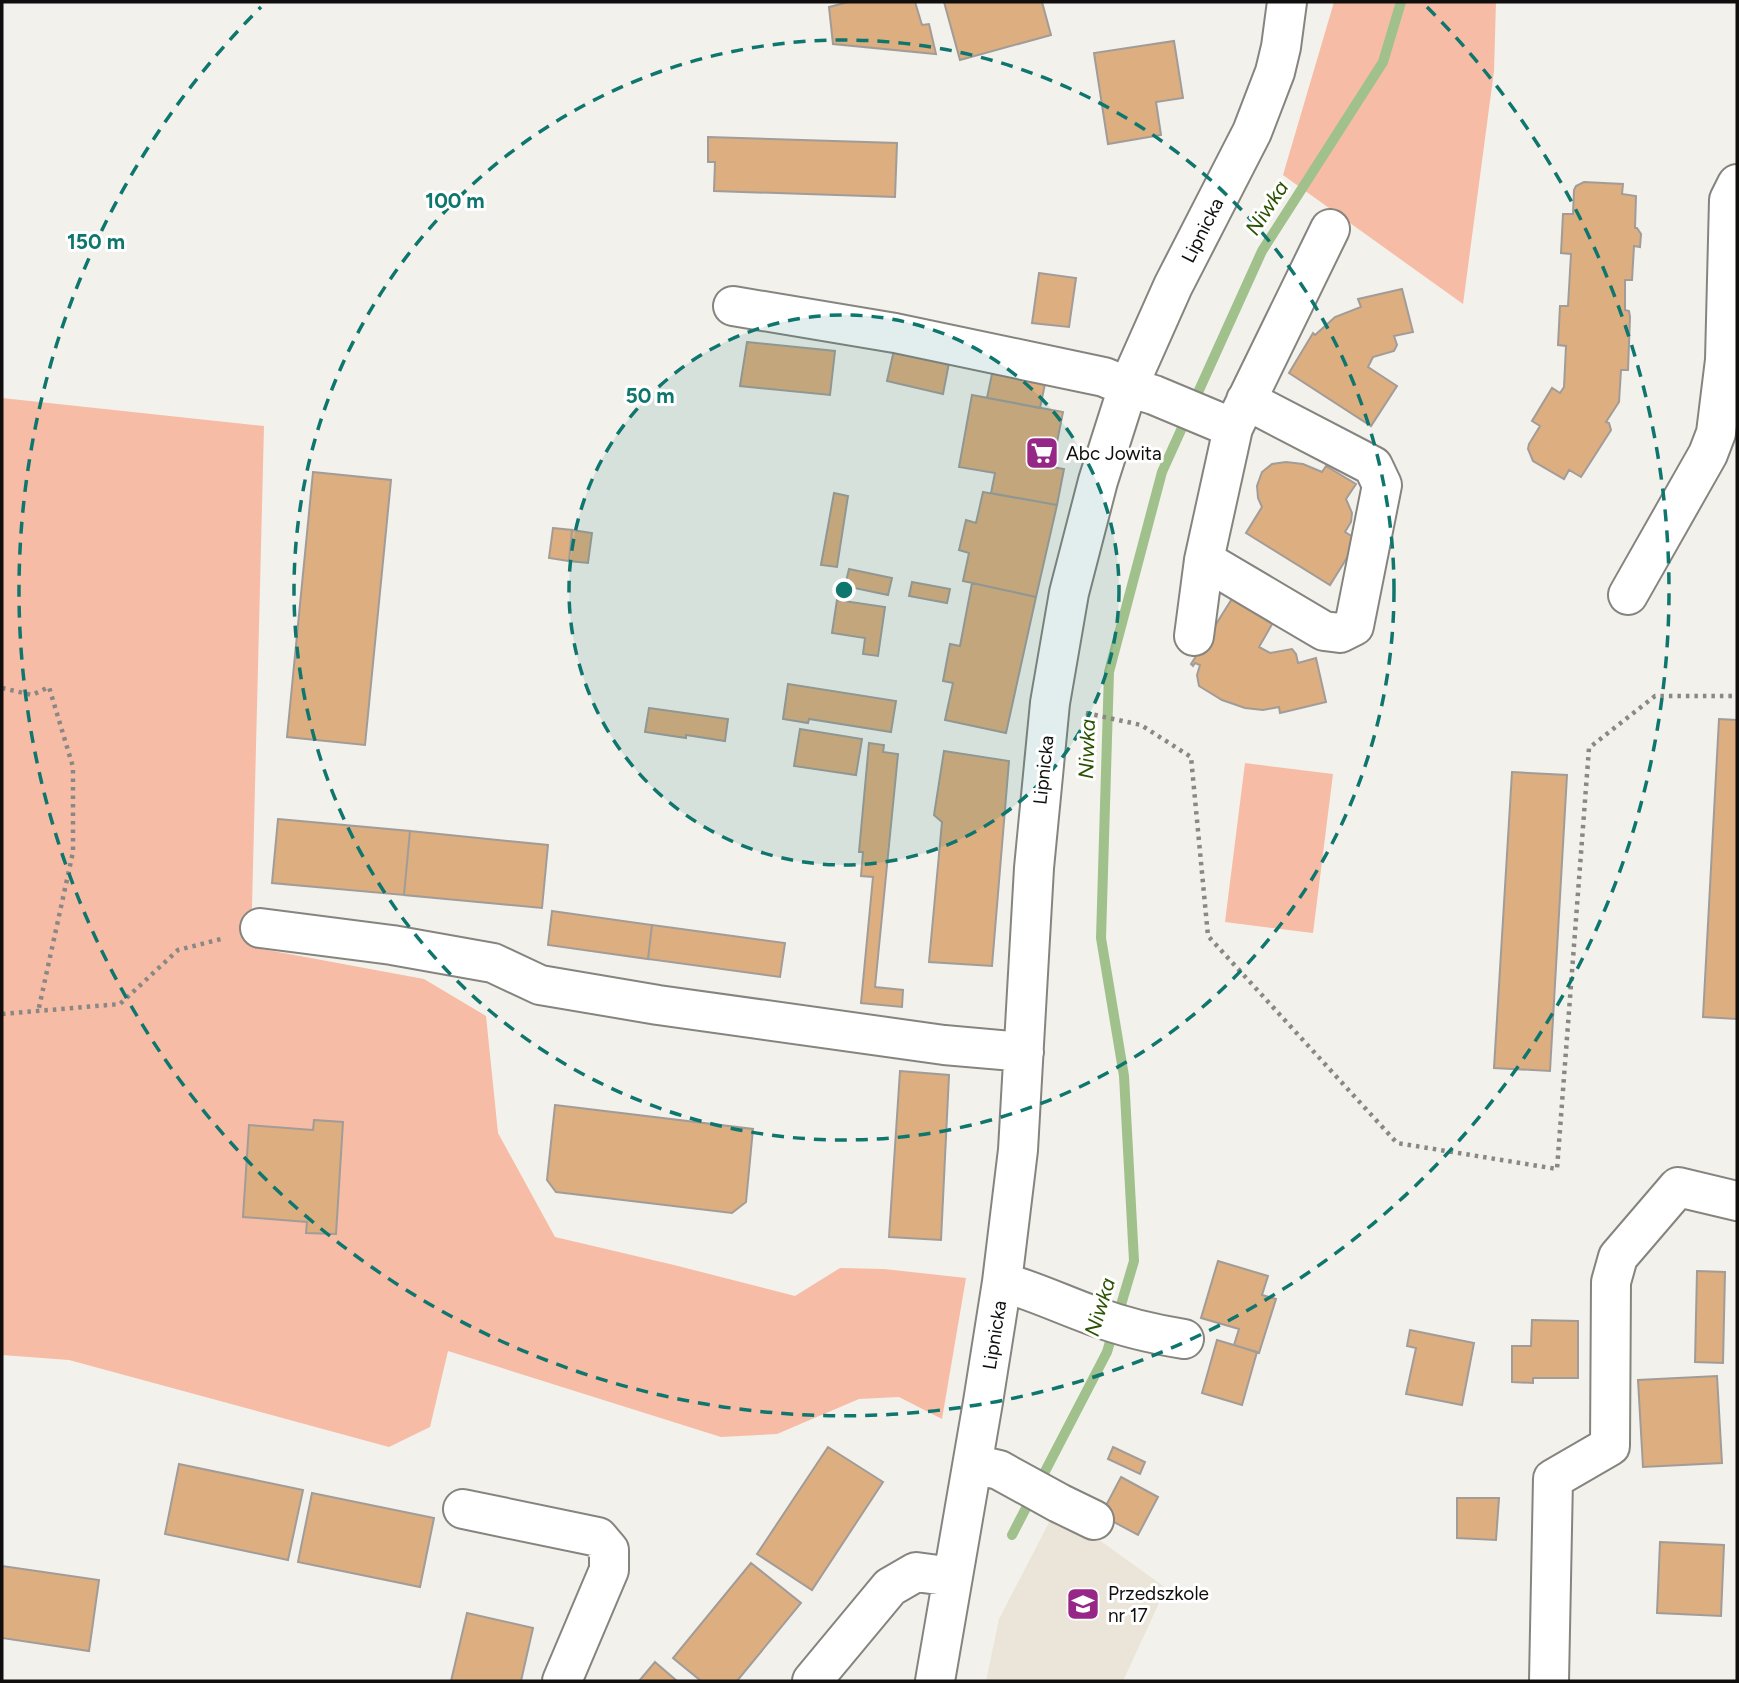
<svg xmlns="http://www.w3.org/2000/svg" width="1739" height="1683" font-family="Figtree,sans-serif">
<rect width="100%" height="100%" fill="#f3f1ec"/>
<path fill="#eae5d8" d="M1056 1509 1166 1588 1123 1681H986L999 1619Z"/>
<path fill="#f6bca5" d="M1334 2H1496L1494 71 1463 304 1283 175Z
M2 398 264 426 251 947 424 979 486 1016 498 1133 555 1237 674 1265 795 1296 840 1268 884 1269 966 1278 942 1419 899 1397 859 1399 777 1434 721 1437 448 1351 430 1427 389 1447 69 1360 2 1355Z
M1245 763 1333 774 1313 933 1225 922Z"/>
<g fill="none" stroke-linecap="round" stroke-linejoin="round">
<path stroke="#a0c18b" stroke-width="10" d="M1012 1535 1107 1352 1134 1261 1124 1076 1101 938 1109 672 1162 472 1262 251 1383 62 1401 2"/>
</g>
<path fill="#ddae80" stroke="#a19c98" stroke-width="2" d="M848 2H915L922 25 929 24 936 54 833 44 829 7Z
M944 2H1042L1051 35 960 60Z
M1174 41 1183 98 1156 102 1161 135 1108 144 1094 53Z
M708 137 897 143 895 197 714 191 715 162H708Z
M1584 182 1623 184 1622 194 1636 196 1635 228H1637L1641 234 1640 247 1634 246 1632 280H1625V310L1629 311 1630 317 1628 370H1621L1619 402 1606 422 1609 423 1611 430 1581 477 1569 470 1564 479 1533 461 1528 449 1529 444 1540 426 1532 421 1552 388 1560 393 1564 387 1566 346 1558 345 1560 306H1568L1571 254 1561 253 1563 214H1573L1574 190 1576 186Z
M1039 273 1076 278 1069 327 1032 323Z
M1402 289 1413 332 1394 336 1397 345 1394 351 1373 357 1368 367 1397 386 1371 426 1289 373 1313 333 1315 335 1335 317 1361 307 1358 299Z
M747 342 835 351 830 395 740 386Z
M894 350 949 363 943 394 887 381Z
M993 369 1046 379 1040 408 987 398Z
M972 395 1063 412 1052 467 1064 469 1057 505 991 493 995 473 959 467Z
M1286 462 1303 464 1322 472 1326 466 1356 484 1346 499 1352 513 1351 522 1345 532 1358 540 1330 585 1246 533 1262 507 1258 498 1257 486 1262 472 1272 464Z
M313 472 391 480 365 745 287 737Z
M983 492 1057 505 1036 597 963 581 969 553 959 550 966 520 976 523Z
M834 493 848 496 837 567 821 565Z
M553 528 572 530 569 561 549 558Z
M572 530 592 533 588 563 569 561Z
M849 569 892 578 888 595 845 586Z
M912 582 950 589 947 603 909 596Z
M972 583 1036 597 1006 733 945 720 953 683 943 681 950 644 960 646Z
M1235 594 1275 619 1259 647 1270 653 1292 649 1296 654 1298 663 1316 658 1326 702 1280 713 1279 707 1263 710 1245 708 1222 700 1199 686 1197 675 1200 665 1195 663 1193 666 1191 664Z
M837 600 885 607 878 656 863 654 865 638 832 633Z
M788 684 896 701 891 732 809 719 808 723 783 719Z
M649 708 728 719 725 741 686 735V738L645 732Z
M1719 719 1737 720V1019L1703 1017Z
M800 729 862 739 856 775 794 766Z
M869 743 884 745 883 752 898 754 875 987 903 990 902 1007 861 1003 873 877 861 876 863 852H859Z
M944 751 1009 761 992 966 929 962 942 822 934 815Z
M1512 772 1567 775 1550 1071 1494 1068Z
M278 819 410 831 404 895 272 883Z
M410 831 548 845 542 908 404 895Z
M552 911 652 925 648 959 548 945Z
M652 925 785 943 780 977 648 959Z
M900 1071 949 1075 941 1240 889 1237Z
M555 1105 753 1129 746 1202 732 1213 556 1192 547 1180Z
M314 1120 343 1122 336 1234 306 1233 307 1222 243 1217 249 1125 313 1130Z
M1218 1261 1268 1276 1262 1295 1276 1299 1259 1353 1234 1345 1239 1329 1201 1318Z
M1697 1271 1725 1272 1723 1363 1695 1362Z
M1532 1320 1578 1321V1378H1533V1383L1512 1382V1346H1531Z
M1410 1330 1474 1343 1462 1405 1406 1394 1416 1348 1407 1346Z
M1217 1340 1257 1352 1242 1405 1202 1393Z
M1717 1376 1722 1463 1643 1467 1638 1380Z
M828 1447 883 1482 812 1590 757 1554Z
M1113 1447 1145 1462 1140 1474 1108 1459Z
M179 1464 303 1490 288 1560 165 1534Z
M1121 1477 1158 1497 1138 1535 1101 1515Z
M312 1493 434 1518 420 1587 298 1562Z
M1457 1498H1499L1496 1540 1457 1538Z
M1660 1542 1724 1545 1721 1616 1657 1613Z
M751 1563 801 1603 737 1681H701L673 1658Z
M2 1566 99 1580 89 1651 2 1638Z
M467 1613 533 1628 521 1681H451Z
M655 1662 677 1681H639Z"/>
<g fill="none" stroke-linecap="round" stroke-linejoin="round">
<defs>
<path id="minor" d="M733 306 895 333 1104 377 1128 387 1154 395 1233 428 1330 229
M1204 560 1324 631 1340 633 1354 626 1382 485 1373 466 1246 400
M1628 595 1708 454 1716 433 1725 360 1729 200 1737 184
M1194 636 1204 560 1233 428
M260 928 392 945 493 963 540 985 658 1005 944 1045 1024 1052
M1002 1282C1034 1291 1063 1305 1094 1316 1123 1327 1153 1334 1184 1339
M973 1464 999 1470 1059 1503 1094 1520
M463 1509 598 1537 609 1550V1570L562 1681
M812 1681 890 1587 916 1572 953 1577
M935 1681 983 1402 1002 1282 1018 1150 1034 868 1050 703 1069 593 1098 481 1128 387 1173 286 1252 132 1275 72 1281 47 1287 2
M1549 1681 1553 1479 1610 1446 1611 1282 1618 1257 1678 1187 1737 1201"/>
</defs>
<use href="#minor" stroke="#86847f" stroke-width="42"/>
<path stroke="#8a8885" stroke-width="4.5" stroke-dasharray="3.5 5" stroke-linecap="butt" d="M2 688 32 695 49 687 73 767V852L38 1012
M1086 713 1141 725 1191 757 1208 936 1397 1143 1557 1169 1589 748 1655 696H1737
M2 1014 120 1004 178 950 225 938"/>
<use href="#minor" stroke="#fff" stroke-width="38"/>
</g>
<circle cx="844" cy="590" r="275" fill="#0f766e" fill-opacity=".12"/>
<g fill="none" stroke="#0f766e" stroke-width="3.5" stroke-dasharray="12 9">
<circle cx="844" cy="590" r="275"/>
<circle cx="844" cy="590" r="550"/>
<path d="M1427 7A825 825 0 1 1 261 7"/>
</g>
<defs>
<symbol id="supermarket-square" viewBox="-11 -11 22 22"><rect x="-9" y="-9" width="18" height="18" rx="4" fill="#962787" stroke="#fff"/><path d="M-6-5.5h2.5l.6 2H6L4.5 2H-2.5L-4.4-4H-6ZM-1.5 3.2a1.3 1.3 0 1 0 .1 0ZM3 3.2a1.3 1.3 0 1 0 .1 0Z" fill="#fff"/></symbol>
<symbol id="school-square" viewBox="-11 -11 22 22"><rect x="-9" y="-9" width="18" height="18" rx="4" fill="#962787" stroke="#fff"/><path d="M0-5L7-2L0 1L-7-2ZM-4 1L0 2.5L4 1V4Q0 6-4 4Z" fill="#fff"/></symbol>
</defs>
<g fill-rule="evenodd">
<use href="#supermarket-square" x="1023" y="434" width="38" height="38"/>
<use href="#school-square" x="1064" y="1585" width="38" height="38"/>
</g>
<g text-anchor="middle" stroke-width="6" stroke-linejoin="round" paint-order="stroke">
<g font-size="19" fill="#100f0e" stroke="#fff">
<text transform="translate(1202 230) rotate(-63)" y="7">Lipnicka</text>
<text transform="translate(1043 770) rotate(-84)" y="7">Lipnicka</text>
<text transform="translate(994 1335) rotate(-81)" y="7">Lipnicka</text>
</g>
<g font-size="19" fill="#100f0e" stroke="#fff" text-anchor="start">
<text x="1066" y="460">Abc Jowita</text>
<text x="1108" y="1600">Przedszkole<tspan x="1108" dy="22">nr 17</tspan></text>
</g>
<g font-size="21" font-style="italic" fill="#2b5201" stroke="#fff">
<text transform="translate(1267 208) rotate(-57)" y="7">Niwka</text>
<text transform="translate(1087 749) rotate(-88)" y="7">Niwka</text>
<text transform="translate(1100 1307) rotate(-73)" y="7">Niwka</text>
</g>
</g>
<circle cx="844" cy="590" r="10" fill="#0f766e" stroke="#fff" stroke-width="3.5"/>
<g font-size="21" text-anchor="middle" font-weight="bold" fill="#0f766e" stroke="#fff" stroke-width="6" stroke-linejoin="round" paint-order="stroke">
<text x="455" y="208">100 m</text>
<text x="96" y="249">150 m</text>
<text x="650" y="403">50 m</text>
</g>
<rect width="1739" height="1683" fill="none" stroke="#100f0e" stroke-width="7"/>
</svg>
